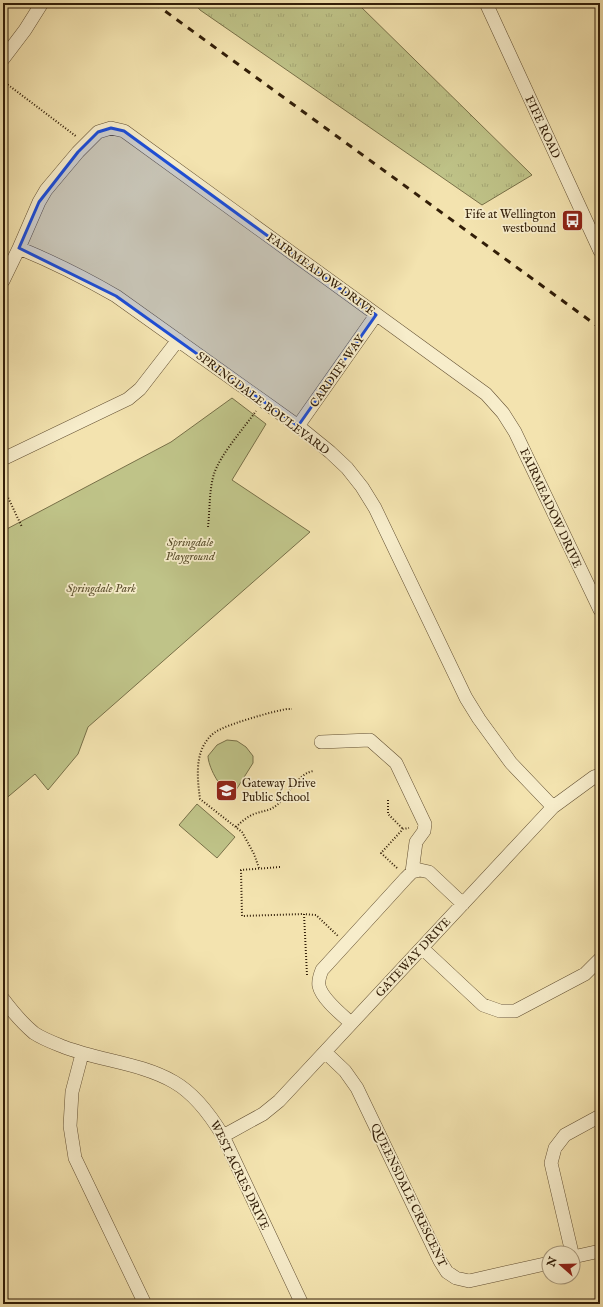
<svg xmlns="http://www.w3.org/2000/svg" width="603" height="1307" font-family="'IM FELL English',serif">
<defs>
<pattern id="grass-tufts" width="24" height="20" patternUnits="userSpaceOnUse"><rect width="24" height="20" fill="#bfc388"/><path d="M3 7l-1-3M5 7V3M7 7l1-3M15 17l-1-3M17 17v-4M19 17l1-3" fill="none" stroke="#a5a774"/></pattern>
</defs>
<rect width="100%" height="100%" fill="#f3e3af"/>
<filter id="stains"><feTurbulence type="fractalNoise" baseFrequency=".005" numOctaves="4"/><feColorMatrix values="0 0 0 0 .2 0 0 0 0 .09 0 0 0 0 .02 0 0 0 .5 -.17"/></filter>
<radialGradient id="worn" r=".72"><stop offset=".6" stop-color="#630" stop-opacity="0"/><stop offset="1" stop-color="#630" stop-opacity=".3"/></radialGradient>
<path fill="url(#grass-tufts)" stroke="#787048" d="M194 3H357L532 175 482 205 200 10Z"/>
<path fill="#bfc388" stroke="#787048" d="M232 398 266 424 232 480 310 532 88 727 78 754 48 790 35 774 3 801V531L171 442Z
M227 740 237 741 246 747 253 756V763L236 790C234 790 232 791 229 791 219 789 208 765 208 756L217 745Z
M197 804 235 837 217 858 179 825Z"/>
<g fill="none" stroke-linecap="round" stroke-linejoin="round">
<defs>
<path id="minor" d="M486 3 600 251
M3 59 25 30 42 3
M19 248C53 262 85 278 116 296L298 426 330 452 347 468 362 487 375 508 466 698 479 719 511 763 553 807
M3 281 19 248 39 202 46 190 78 152 98 132 111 128 124 131 486 394 503 413 515 432 600 610
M298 426 376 315
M3 459 128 399 140 389 178 340
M321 742 370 740 396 763 425 824 424 831 416 842 412 872
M422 948 483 1005 500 1011H515L585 974 600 959
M3 999C12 1011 22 1023 34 1033 43 1039 54 1043 64 1047 101 1061 141 1063 174 1082 195 1094 211 1116 223 1136L302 1304
M351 1023C341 1014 322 999 319 986 318 981 320 975 322 970L406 878 412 872 420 870 429 872 463 904
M325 1052 345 1071 357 1088 440 1261 447 1272 456 1278 469 1281 549 1263
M82 1054 72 1092 70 1126 75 1158 145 1304
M223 1136 263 1114 279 1101 553 807 594 777 600 775
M572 1253 551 1163 555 1148 565 1135 600 1116
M573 1257 600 1251"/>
</defs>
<use href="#minor" stroke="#624f32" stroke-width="14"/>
<path stroke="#321e08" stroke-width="2" stroke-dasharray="1 2" stroke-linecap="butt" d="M3 81 77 137
M3 487 22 527
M208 527C210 509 209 490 214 474 220 455 244 428 256 411
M388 800V814L403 829
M236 827C241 822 247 817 254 814 262 811 270 811 277 805 288 796 299 772 314 771
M280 867 241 870 242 916 304 914
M259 868 254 854 242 832 200 799C197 776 194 749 214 733 221 728 231 725 239 722 255 717 271 712 287 709H292
M397 868 381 853 403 829 409 828
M307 975 304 914 316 915 338 936"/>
<use href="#minor" stroke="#f7edcb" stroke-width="13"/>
<path stroke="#321e08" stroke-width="3" stroke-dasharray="7 7" stroke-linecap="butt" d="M154 3 600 328"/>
</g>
<path fill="#1d4ed8" fill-opacity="0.2" stroke="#1d4ed8" stroke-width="3" stroke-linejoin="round" d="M111 128 124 131 376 315 298 426 116 296 19 248 39 202 78 152 98 132Z"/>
<defs>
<symbol id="bus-square" viewBox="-11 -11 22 22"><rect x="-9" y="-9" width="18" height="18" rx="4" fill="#8f2418" stroke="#f7edcb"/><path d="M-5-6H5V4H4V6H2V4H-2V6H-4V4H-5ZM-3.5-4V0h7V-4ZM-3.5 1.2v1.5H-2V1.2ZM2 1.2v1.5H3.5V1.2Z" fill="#fff"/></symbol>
<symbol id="school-square" viewBox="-11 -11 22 22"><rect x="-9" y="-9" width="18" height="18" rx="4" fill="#8f2418" stroke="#f7edcb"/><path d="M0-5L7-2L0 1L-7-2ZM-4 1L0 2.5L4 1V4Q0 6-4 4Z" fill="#fff"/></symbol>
</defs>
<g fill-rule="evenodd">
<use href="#bus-square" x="560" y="208" width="25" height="25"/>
<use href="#school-square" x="214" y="778" width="25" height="25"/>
</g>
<g text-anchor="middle" stroke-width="3.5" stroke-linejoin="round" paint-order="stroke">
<g font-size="12" fill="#321e08" stroke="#f7edcb">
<text transform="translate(543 127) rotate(65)" y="4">FIFE ROAD</text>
<text transform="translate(321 274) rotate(36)" y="4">FAIRMEADOW DRIVE</text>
<text transform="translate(337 371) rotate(-55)" y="4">CARDIFF WAY</text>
<text transform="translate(263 403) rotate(37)" y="4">SPRINGDALE BOULEVARD</text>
<text transform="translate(551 508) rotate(65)" y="4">FAIRMEADOW DRIVE</text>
<text transform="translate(413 957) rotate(-47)" y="4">GATEWAY DRIVE</text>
<text transform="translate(240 1175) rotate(64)" y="4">WEST ACRES DRIVE</text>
<text transform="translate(409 1195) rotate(64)" y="4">QUEENSDALE CRESCENT</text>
</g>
<g font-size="12" fill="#321e08" stroke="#f7edcb" text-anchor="end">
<text x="556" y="218">Fife at Wellington<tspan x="556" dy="14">westbound</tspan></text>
<text x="242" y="787" text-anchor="start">Gateway Drive<tspan x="242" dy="14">Public School</tspan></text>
</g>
<g font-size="12" font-style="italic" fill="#5c502e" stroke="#f7edcb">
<text x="190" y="546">Springdale<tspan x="190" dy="14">Playground</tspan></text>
<text x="101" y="592">Springdale Park</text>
</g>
</g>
<rect width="603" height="1307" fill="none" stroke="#f3e3af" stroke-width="16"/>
<rect x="4" y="4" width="595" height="1299" fill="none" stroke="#321e08" stroke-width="2"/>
<rect x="8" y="8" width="587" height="1291" fill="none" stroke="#321e08"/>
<g transform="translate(561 1265) rotate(290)"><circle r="19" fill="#f7edcb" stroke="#a89a7d"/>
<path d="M0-3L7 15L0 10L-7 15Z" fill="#8f2418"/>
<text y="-6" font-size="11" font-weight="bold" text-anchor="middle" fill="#321e08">N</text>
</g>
<rect width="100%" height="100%" filter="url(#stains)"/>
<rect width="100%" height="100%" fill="url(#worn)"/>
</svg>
